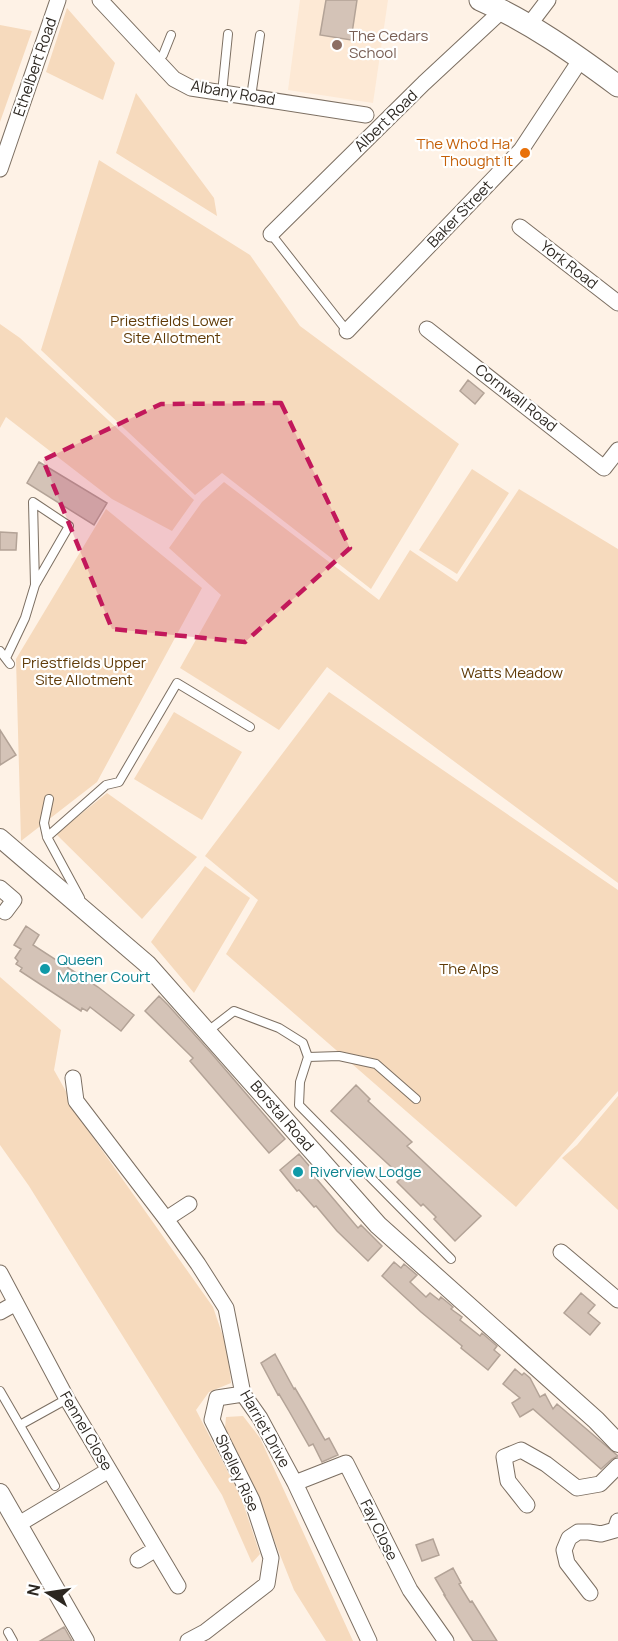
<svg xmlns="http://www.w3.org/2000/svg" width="618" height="1641" font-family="Manrope,sans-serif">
<rect width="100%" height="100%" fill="#fef2e6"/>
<path fill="#fde9d5" d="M300 0H388L373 103 288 90Z"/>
<path fill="#f6dabd" d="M67 8 115 63 103 100 46 72Z
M0 25 32 31 0 122Z
M136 93 214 198 217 216 116 153Z
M99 160 250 255 300 326 459 444 371 589 222 473 195 495 41 350Z
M0 324 20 338 194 500 172 531 112 499 6 417 0 428Z
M472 469 509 493 457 574 419 550Z
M224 482 379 600 410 550 457 582 519 489 618 549V883L327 667 279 730 180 668 221 595 169 548 202 502Z
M106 509 202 588 97 782 21 841 16 659Z
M329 692 618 890V1091L516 1207 226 954 258 900 205 856Z
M174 712 242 752 202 820 134 779Z
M107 793 197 857 142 919 56 834Z
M205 866 250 898 194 993 151 942Z
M0 977 61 1030 54 1070 87 1129 213 1307 227 1348 231 1383 209 1392 196 1410 241 1497 260 1554 252 1563 222 1495 29 1186 0 1145Z
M618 1096V1210L562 1158 577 1145Z
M243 1416 260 1438 353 1641H326L294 1590 267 1522 225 1428 226 1417Z"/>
<path fill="#d4c3b7" stroke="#b3a397" stroke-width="1.5" d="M326 0H357L351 40 320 35Z
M468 380 484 393 475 404 460 391Z
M39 462 107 503 94 525 27 483Z
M0 532 17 533 16 550H0Z
M0 730 16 755 0 765Z
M26 926 39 935 33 945 98 987 134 1015 121 1031 90 1007 87 1011 82 1008 81 1011 20 971 22 968 16 964 18 961 15 958 21 949 14 945Z
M159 996 168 1005 212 1054 285 1139 269 1153 190 1061 193 1058 145 1011Z
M356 1085 370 1099 368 1101 412 1142 407 1146 481 1216 455 1241 434 1219 436 1217 423 1204 421 1206 397 1182 402 1177 331 1111Z
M299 1154 317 1175 315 1177 358 1228 361 1225 382 1246 368 1261 337 1231 316 1206 314 1207 299 1190 297 1191 280 1170Z
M394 1262 401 1268 404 1264 417 1275 410 1282 426 1297 430 1293 439 1300 441 1297 453 1307 451 1309 462 1317 460 1320 480 1336 482 1333 497 1346 494 1350 500 1355 488 1370 461 1348 462 1346 421 1312 382 1276Z
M581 1293 595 1305 588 1313 600 1323 590 1335 564 1313Z
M275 1354 294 1389 295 1388 305 1405 325 1440 329 1438 338 1455 322 1462 313 1444 309 1446 289 1411 279 1394 278 1395 261 1363Z
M515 1369 522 1375 524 1373 530 1378 540 1397 545 1394 553 1409 557 1404 618 1456 612 1459 601 1469 533 1409 520 1417 512 1403 520 1398 503 1384Z
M433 1539 439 1555 422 1561 416 1545Z
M453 1568 461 1583 459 1584 470 1602 472 1601 497 1641H473L444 1595H445L435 1578Z
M64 1627 72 1641H40Z"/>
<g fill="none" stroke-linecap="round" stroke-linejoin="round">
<defs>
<path id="service" d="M157 60 163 55 171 35
M222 93 228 34
M251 97 260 35
M271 234 347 331
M0 651 10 664
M6 658 25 618 35 585 69 526 33 502 35 585
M49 799 44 823 47 837 80 898
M47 837 106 785 119 782 177 683 250 727
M208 1031 234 1011 279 1028 303 1043 308 1057 300 1082 299 1105 451 1259
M308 1057 339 1056 376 1064 416 1099
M0 1391 55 1486
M20 1425 67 1399
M8 1632 13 1641"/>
<path id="minor" d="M100 0 174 79 191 88 366 115
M529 25 548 0
M0 169 58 0
M520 227 618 303
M271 234 424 83 495 17 500 9
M427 329 604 468 618 450
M347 331 521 150 581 59
M0 888 14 900 5 912
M73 1078 76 1101 166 1219 198 1264 226 1308 243 1394 260 1418 295 1483 369 1641
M166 1219 189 1204
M561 1252 618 1300
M0 1273 67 1399 178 1586
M0 1312 16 1303
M295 1483 346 1463 410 1590 446 1641
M527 1505 508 1481 504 1457 521 1450 546 1464 577 1488 600 1484 618 1466
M19 1524 109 1470
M138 1560 156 1549
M590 1593 567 1563 564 1550 569 1538 578 1532H589L601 1534 615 1530 618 1521
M188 1641 205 1632 267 1584 271 1558 252 1500 212 1420 217 1398 243 1394"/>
<path id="tertiary" d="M0 838 147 964 378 1225 596 1420 618 1443
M0 1493 85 1641"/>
<path id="secondary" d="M480 0C530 22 575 54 618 86"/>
</defs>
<use href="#service" stroke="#7c6f62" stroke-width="10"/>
<use href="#minor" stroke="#7c6f62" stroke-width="17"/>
<use href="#tertiary" stroke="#7c6f62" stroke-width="20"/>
<use href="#secondary" stroke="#7c6f62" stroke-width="23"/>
<use href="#service" stroke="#fff" stroke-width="8"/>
<use href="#minor" stroke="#fff" stroke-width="15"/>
<use href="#tertiary" stroke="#fff" stroke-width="18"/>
<use href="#secondary" stroke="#fff" stroke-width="21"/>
</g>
<path fill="#c2185b" fill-opacity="0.2" stroke="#c2185b" stroke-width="4.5" stroke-dasharray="12 8" stroke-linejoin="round" d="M281 403 350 548 245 642 112 629 43 460 161 404Z"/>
<circle fill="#8d6e63" stroke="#fff" stroke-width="2" cx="337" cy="45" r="6"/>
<circle fill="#e8710a" stroke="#fff" stroke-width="2" cx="525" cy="153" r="6"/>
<g fill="#0f9aa8" stroke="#fff" stroke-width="2">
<circle cx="45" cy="969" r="6"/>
<circle cx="298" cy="1172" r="6"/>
</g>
<g text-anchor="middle" stroke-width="4.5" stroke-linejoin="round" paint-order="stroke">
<g font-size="15" fill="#785e54" stroke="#fff" text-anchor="start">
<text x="349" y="41">The Cedars<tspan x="349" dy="17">School</tspan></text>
</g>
<g font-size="15" fill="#2c2721" stroke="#fff">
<text transform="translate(35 67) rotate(-71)" y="5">Ethelbert Road</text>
<text transform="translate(233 93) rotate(10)" y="5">Albany Road</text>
<text transform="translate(386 121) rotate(-44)" y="5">Albert Road</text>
<text transform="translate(460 214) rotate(-46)" y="5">Baker Street</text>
<text transform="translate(569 265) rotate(38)" y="5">York Road</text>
<text transform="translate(516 398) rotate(38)" y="5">Cornwall Road</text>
<text transform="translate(282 1116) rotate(49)" y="5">Borstal Road</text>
<text transform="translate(265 1429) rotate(61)" y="5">Harriet Drive</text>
<text transform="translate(86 1431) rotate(60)" y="5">Fennel Close</text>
<text transform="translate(237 1473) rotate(65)" y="5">Shelley Rise</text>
<text transform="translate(379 1530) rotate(64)" y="5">Fay Close</text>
</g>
<g font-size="15" fill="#c56008" stroke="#fff" text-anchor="end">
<text x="513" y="149">The Who'd Ha'<tspan x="513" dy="17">Thought It</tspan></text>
</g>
<g font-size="15" fill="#603b08" stroke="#fff">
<text x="172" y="326">Priestfields Lower<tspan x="172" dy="17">Site Allotment</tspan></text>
<text x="84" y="668">Priestfields Upper<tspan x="84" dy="17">Site Allotment</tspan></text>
<text x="512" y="678">Watts Meadow</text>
<text x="469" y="974">The Alps</text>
</g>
<g font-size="15" fill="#0d838f" stroke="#fff" text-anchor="start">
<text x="57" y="965">Queen<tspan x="57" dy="17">Mother Court</tspan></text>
<text x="310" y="1177">Riverview Lodge</text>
</g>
</g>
<g transform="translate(48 1593) rotate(282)" stroke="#ffffff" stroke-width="4.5" paint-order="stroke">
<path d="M0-4.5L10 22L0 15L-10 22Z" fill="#2c2721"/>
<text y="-9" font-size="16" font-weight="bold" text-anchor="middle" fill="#2c2721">N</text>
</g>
</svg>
